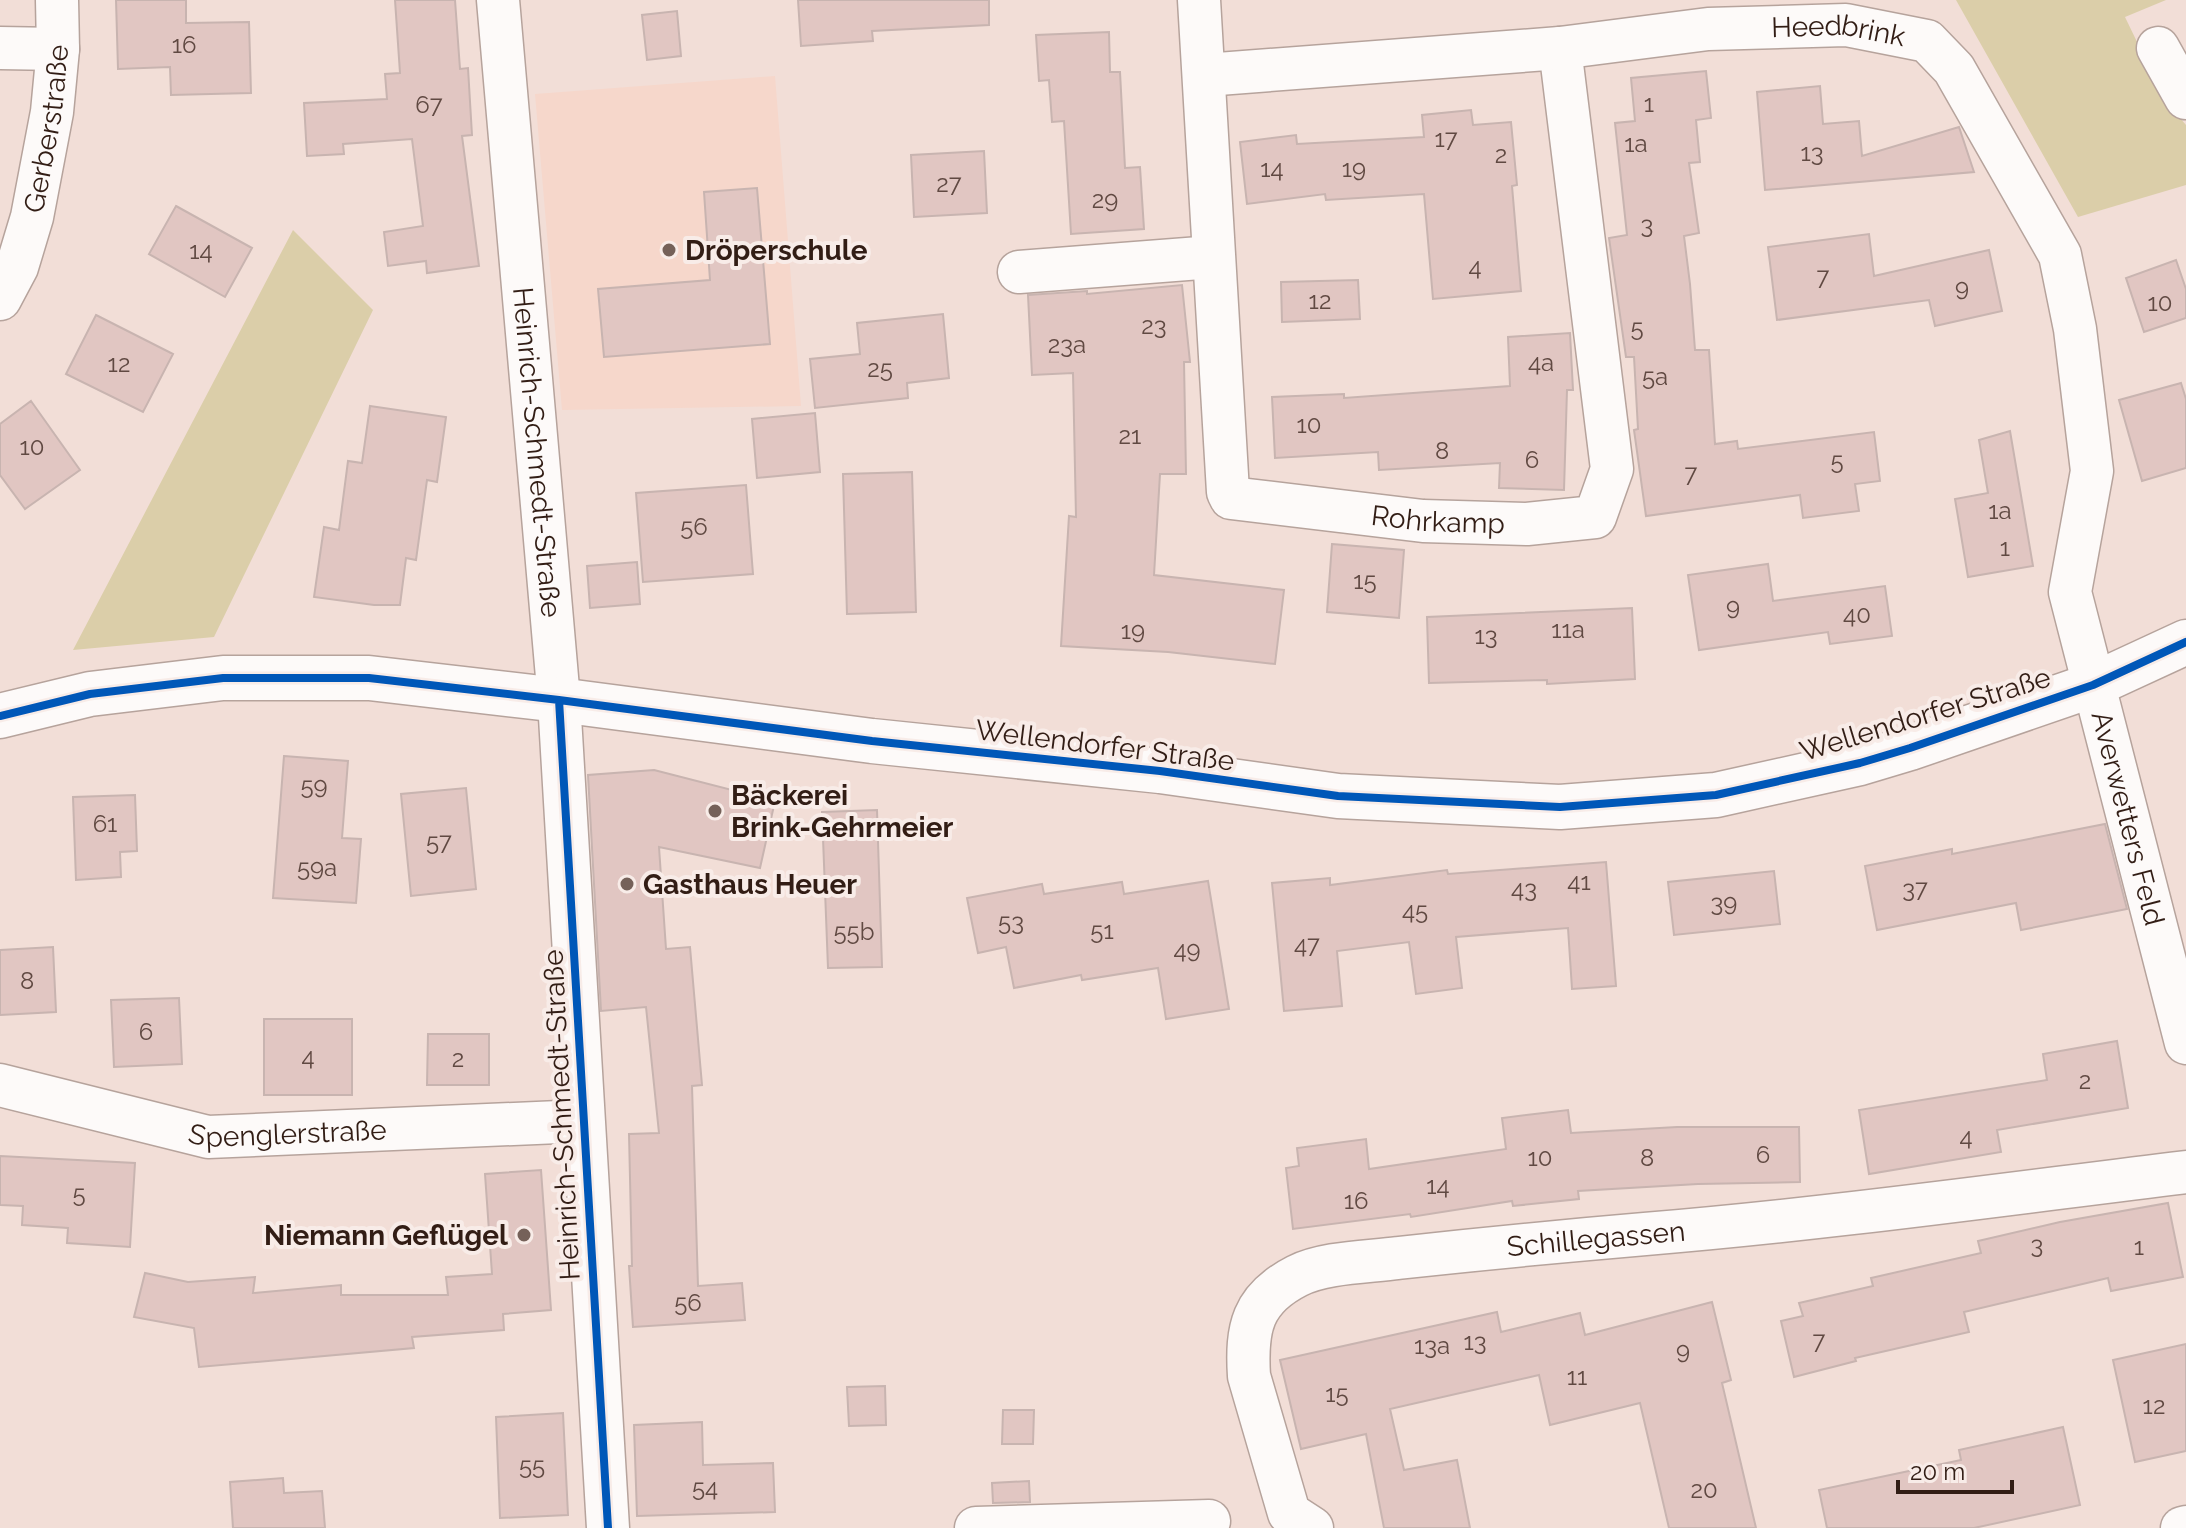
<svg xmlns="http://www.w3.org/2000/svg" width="2186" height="1528" font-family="Raleway,sans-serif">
<rect width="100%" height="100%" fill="#f2ded7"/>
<path fill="#f6d7cb" d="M775 76 801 406 562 410 535 94Z"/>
<path fill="#dbcea9" d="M1956 0H2166L2125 17 2166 102 2186 125V185L2078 217Z
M293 230 373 310 214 637 73 650Z"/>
<path fill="#e1c6c2" stroke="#c8b4b0" stroke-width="2" d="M116 0H186V23L249 22 251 93 171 95 170 67 118 69Z
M395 0H455L460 69 468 68 472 135 462 136 479 266 427 273 426 261 388 266 384 232 423 226 412 139 343 144 344 154 307 156 304 103 387 99 385 74 400 73Z
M798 0H989V25L872 31 873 41 801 46Z
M677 11 681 56 647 60 642 15Z
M1109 32 1110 72H1120L1125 168 1140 167 1144 229 1071 234 1064 121 1052 122 1049 80 1039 81 1036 35Z
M1706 71 1711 118 1696 120 1700 162 1689 163 1699 233 1684 236 1690 284 1695 350H1709L1715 444 1737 441 1738 449 1874 432 1880 481 1855 484 1859 511 1803 518 1800 495 1646 516 1634 430 1638 429 1634 357H1626L1609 238 1627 235 1615 123 1635 121 1631 78Z
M1820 86 1823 124 1859 121 1862 156 1959 127 1974 172 1765 190 1757 92Z
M1471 110 1473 125 1511 122 1517 185 1512 186 1521 291 1433 299 1424 194 1326 200 1325 194 1247 204 1240 142 1296 135 1297 144 1424 137 1422 115Z
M984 151 987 213 914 217 911 155Z
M757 188 770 344 604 357 598 289 710 280 704 192Z
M176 206 252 248 225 297 149 254Z
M1869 234 1874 276 1989 250 2002 311 1935 326 1929 300 1777 320 1768 247Z
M2176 260 2186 289V318L2144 332 2126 278Z
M1358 280 1360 319 1282 322 1281 282Z
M1182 285 1190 362H1184L1186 474H1160L1154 575 1284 590 1275 664 1168 652 1061 646 1069 516 1076 517 1073 373 1032 375 1028 295 1087 291V294Z
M943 314 949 378 907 383 908 398 815 408 810 359 860 354 857 323Z
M96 315 173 354 143 412 66 374Z
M1570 333 1573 390H1567L1564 490 1499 488 1500 463 1379 470 1378 452 1275 458 1272 397 1344 394V398L1510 386 1508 337Z
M2181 383 2186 399V468L2142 481 2119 400Z
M31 401 80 470 25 509 0 475V424Z
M370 406 446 417 437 482 427 480 416 560 406 558 400 605H374L314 597 324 527 339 530 348 461 362 463Z
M815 413 820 472 757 478 752 419Z
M2010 431 2033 566 1968 577 1955 499 1988 493 1979 440Z
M912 472 916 612 847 614 843 474Z
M746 485 753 574 643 582 636 493Z
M1332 544 1404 550 1399 618 1327 612Z
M637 562 640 604 590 608 587 566Z
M1768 564 1773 601 1885 586 1892 636 1830 644 1828 632 1699 650 1688 575Z
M1632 608 1635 679 1547 684V680L1429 683 1427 617Z
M284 756 348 761 342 838 361 839 356 903 273 898Z
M654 770 775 801 760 868 659 847 666 949 690 947 702 1085 692 1086 698 1286 742 1283 745 1320 633 1327 629 1266H632L629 1134 659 1133 646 1007 601 1011 588 775Z
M466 788 476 889 411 896 401 794Z
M135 795 137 851 120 852 121 877 76 880 73 797Z
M877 810 882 967 828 968 822 812Z
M2105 824 2127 909 2021 930 2016 903 1877 930 1865 866 1952 849V854Z
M1606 862 1616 986 1572 989 1568 928 1456 937 1462 988 1416 994 1409 942 1337 951 1342 1006 1284 1011 1272 883 1330 878V885L1447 870 1448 874Z
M1774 871 1780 924 1674 935 1668 882Z
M1208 881 1229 1009 1166 1019 1158 968 1082 980 1081 975 1014 988 1006 947 978 953 967 898 1042 884 1044 894 1122 882 1124 894Z
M53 947 56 1012 0 1015V950Z
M179 998 182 1064 114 1067 111 1000Z
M264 1019H352V1095H264Z
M428 1034H489V1085H427Z
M2117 1041 2128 1108 1997 1130 2001 1152 1869 1174 1859 1110 2047 1080 2043 1054Z
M1568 1110 1571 1133 1677 1127H1799L1800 1182 1698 1184 1578 1191 1579 1199 1513 1206 1512 1201 1411 1217 1410 1214 1293 1229 1286 1168 1299 1166 1297 1148 1366 1139 1369 1169 1506 1149 1502 1118Z
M0 1156 135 1163 130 1247 67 1243 68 1228 22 1225 23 1206 0 1205Z
M541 1170 551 1310 503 1314 504 1330 412 1337 414 1348 199 1367 194 1328 134 1317 145 1273 188 1282 255 1277 253 1293 341 1285V1295H448L446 1277 492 1274 485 1174Z
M2168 1203 2183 1277 2111 1291 2108 1278 1964 1312 1969 1332 1855 1358 1856 1361 1794 1377 1781 1321 1803 1316 1799 1303 1873 1286 1871 1278 1981 1253 1978 1241 2060 1222Z
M1712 1302 1731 1380 1722 1383 1756 1528H1669L1640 1403 1550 1425 1539 1375 1390 1409 1404 1470 1457 1460 1470 1528H1384L1366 1434 1301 1449 1280 1360 1497 1312 1501 1332 1580 1313 1585 1335Z
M2186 1344V1451L2135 1462 2113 1360Z
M885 1386 886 1425 849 1426 847 1387Z
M1003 1410H1034L1033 1444H1002Z
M563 1413 568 1515 500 1518 496 1417Z
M702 1422 703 1465 773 1463 775 1512 637 1516 634 1425Z
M2063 1427 2080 1505 1974 1528H1827L1819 1490 1961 1460 1959 1450Z
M283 1478 284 1493 322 1491 325 1528H233L230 1482Z
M1029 1481 1030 1502 993 1503 992 1483Z"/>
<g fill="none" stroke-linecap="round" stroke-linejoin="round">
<defs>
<g id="minor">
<path id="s1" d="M498 0 559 700 608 1528"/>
<path id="s2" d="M1199 0 1228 492 1231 498 1423 521 1527 524 1595 517 1612 469 1560 48"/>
<path d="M0 48 58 49"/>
<path d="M2158 48 2186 98"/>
<path id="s3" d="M1205 75 1560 48 1708 29 1846 25 1927 41 1954 69 2060 255 2075 329 2092 471 2070 592 2186 1043"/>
<path d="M1019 272 1213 257"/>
<path id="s4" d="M0 299 17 267 32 217 52 112 58 49 57 0"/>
<path id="s5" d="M0 1085 208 1137 582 1121"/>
<path d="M976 1528 1209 1521"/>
<path id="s6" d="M1312 1528 1289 1513 1249 1376C1246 1328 1252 1299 1297 1276 1324 1262 1369 1262 1398 1258 1480 1249 1563 1241 1645 1234 1826 1219 2006 1194 2186 1172"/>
<path d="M2182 1528 2186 1527"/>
</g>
<path id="tertiary" d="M0 716 90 694 223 678H369L559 700 872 741 1160 771 1338 796 1560 807 1716 795 1860 763 1910 748 2093 685 2186 642"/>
</defs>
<use href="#minor" stroke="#b6a39c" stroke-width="45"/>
<use href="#tertiary" stroke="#b6a39c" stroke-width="47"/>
<use href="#minor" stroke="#fdfaf9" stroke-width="42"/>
<use href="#tertiary" stroke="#fdfaf9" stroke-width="44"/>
<defs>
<path id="cycleway" d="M559 700 608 1528
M0 716 90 694 223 678H369L559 700 872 741 1160 771 1338 796 1560 807 1716 795 1860 763 1910 748 2093 685 2186 642"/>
</defs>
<use href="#cycleway" stroke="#f8ece8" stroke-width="13"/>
<use href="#cycleway" stroke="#0057b8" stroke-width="8"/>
</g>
<g fill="#756159" stroke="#f8ece8" stroke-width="3">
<circle cx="669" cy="250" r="8"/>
<circle cx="715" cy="811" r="8"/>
<circle cx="627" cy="884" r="8"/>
<circle cx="524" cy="1235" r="8"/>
</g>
<g text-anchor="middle" stroke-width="8" stroke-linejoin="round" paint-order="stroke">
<g font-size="24" fill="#604942">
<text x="184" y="53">16</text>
<text x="1649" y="112">1</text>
<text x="429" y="113">67</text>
<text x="1446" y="147">17</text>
<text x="1636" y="152">1a</text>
<text x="1812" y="161">13</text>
<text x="1501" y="163">2</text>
<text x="1272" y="177">14</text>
<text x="1354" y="177">19</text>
<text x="949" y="192">27</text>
<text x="1105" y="208">29</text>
<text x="1647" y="233">3</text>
<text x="201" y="259">14</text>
<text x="1475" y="275">4</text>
<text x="1823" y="285">7</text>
<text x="1962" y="296">9</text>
<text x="1320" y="309">12</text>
<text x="2160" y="311">10</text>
<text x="1154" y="334">23</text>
<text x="1637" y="336">5</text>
<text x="1067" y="353">23a</text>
<text x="1541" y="371">4a</text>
<text x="119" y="372">12</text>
<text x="880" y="377">25</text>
<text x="1655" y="385">5a</text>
<text x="1309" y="433">10</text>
<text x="1130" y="444">21</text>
<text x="32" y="455">10</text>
<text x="1442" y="459">8</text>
<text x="1532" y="468">6</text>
<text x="1837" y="469">5</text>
<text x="1691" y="482">7</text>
<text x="2000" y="519">1a</text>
<text x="694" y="535">56</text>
<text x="2005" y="556">1</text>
<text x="1365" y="589">15</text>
<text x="1733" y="615">9</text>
<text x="1857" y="623">40</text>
<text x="1568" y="638">11a</text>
<text x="1133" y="639">19</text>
<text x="1486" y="644">13</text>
<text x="314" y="794">59</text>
<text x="105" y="832">61</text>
<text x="439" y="850">57</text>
<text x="317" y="876">59a</text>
<text x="1579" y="890">41</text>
<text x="1524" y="897">43</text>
<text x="1915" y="897">37</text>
<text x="1724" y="911">39</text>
<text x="1415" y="919">45</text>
<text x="1011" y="930">53</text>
<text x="1102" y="939">51</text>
<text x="854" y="940">55b</text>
<text x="1307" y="953">47</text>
<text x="1187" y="958">49</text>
<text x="27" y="989">8</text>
<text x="146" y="1040">6</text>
<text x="308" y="1065">4</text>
<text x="458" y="1067">2</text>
<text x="2085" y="1089">2</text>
<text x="1966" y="1145">4</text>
<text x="1763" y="1163">6</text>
<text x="1540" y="1166">10</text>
<text x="1647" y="1166">8</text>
<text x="1438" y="1194">14</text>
<text x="79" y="1202">5</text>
<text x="1356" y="1209">16</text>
<text x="2037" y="1253">3</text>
<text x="2139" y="1255">1</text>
<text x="688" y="1311">56</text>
<text x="1819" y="1349">7</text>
<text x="1475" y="1350">13</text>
<text x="1432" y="1354">13a</text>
<text x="1683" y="1359">9</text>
<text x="1577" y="1385">11</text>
<text x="1337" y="1402">15</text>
<text x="2154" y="1414">12</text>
<text x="532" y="1474">55</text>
<text x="705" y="1496">54</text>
<text x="1704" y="1498">20</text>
</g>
<g font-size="28" fill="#321d15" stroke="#f8ece8">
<text dy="10" stroke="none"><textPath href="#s3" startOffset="636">Heedbrink</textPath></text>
<text dy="10" stroke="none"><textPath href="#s4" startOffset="178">Gerberstraße</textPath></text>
<text dy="10" stroke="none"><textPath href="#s1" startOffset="454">Heinrich-Schmedt-Straße</textPath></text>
<text dy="10" stroke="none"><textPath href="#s2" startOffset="708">Rohrkamp</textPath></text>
<text transform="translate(1925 714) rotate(-17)" y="10">Wellendorfer Straße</text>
<text transform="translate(1105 745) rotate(7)" y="10">Wellendorfer Straße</text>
<text dy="10" stroke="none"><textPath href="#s3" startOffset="1554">Averwetters Feld</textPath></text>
<text transform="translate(561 1115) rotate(-93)" y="10">Heinrich-Schmedt-Straße</text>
<text dy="10" stroke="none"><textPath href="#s5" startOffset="294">Spenglerstraße</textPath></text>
<text dy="10" stroke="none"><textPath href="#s6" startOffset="592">Schillegassen</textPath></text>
</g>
<g font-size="28" font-weight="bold" fill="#321d15" stroke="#f8ece8" text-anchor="start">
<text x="685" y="260">Dröperschule</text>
<text x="731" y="805">Bäckerei<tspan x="731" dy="32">Brink-Gehrmeier</tspan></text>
<text x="643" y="894">Gasthaus Heuer</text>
<text x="508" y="1245" text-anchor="end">Niemann Geflügel</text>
</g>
</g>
<path d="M1898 1480v12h114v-12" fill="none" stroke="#321d15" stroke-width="4"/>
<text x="1910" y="1480" font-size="24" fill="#321d15" stroke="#f8ece8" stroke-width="6" paint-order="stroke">20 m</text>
</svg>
